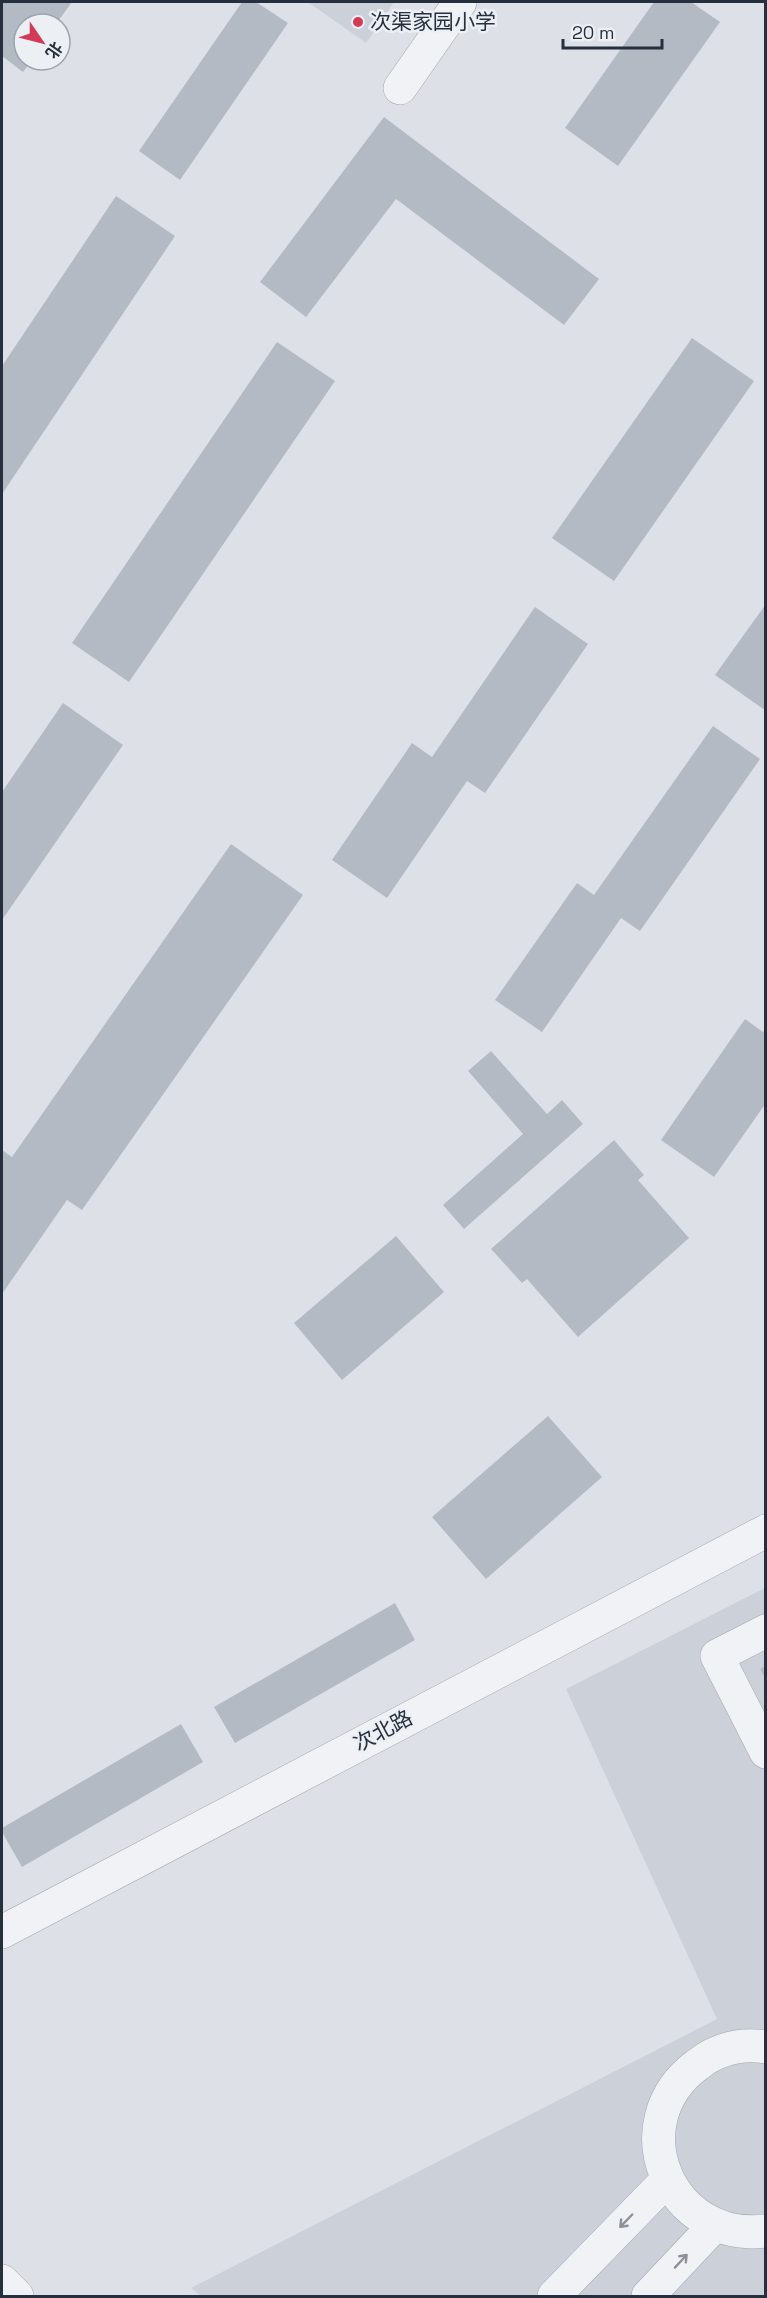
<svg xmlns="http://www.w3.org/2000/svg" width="767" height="2298" font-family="'Space Grotesk','Noto Sans SC',sans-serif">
<rect width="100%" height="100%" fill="#dde1e7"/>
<path fill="#cbd0d9" d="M308 2H394L366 43Z
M765 1588V2296H201L191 2288 717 2019 566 1689Z"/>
<path fill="#b4bac4" d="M2 2H72L56 24H24V60H32L23 72 2 56Z
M242 2H256L288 23 180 180 139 151Z
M654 2H691L720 22 618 166 565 128Z
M384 117 599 279 564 325 396 199 306 317 260 282Z
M116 196 175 236 2 494V366Z
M692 338 754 381 614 581 552 538Z
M277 342 335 381 129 682 72 643Z
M766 604V711L715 675Z
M535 607 588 644 485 793 467 781 387 898 332 860 412 743 432 757Z
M63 703 123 745 2 920V792Z
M713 726 760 759 640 931 621 918 542 1032 495 1000 577 883 594 895Z
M231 844 303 895 82 1210 67 1200 2 1294V1150L12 1157Z
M745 1019 763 1032 766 1027V1103L714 1177 661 1140Z
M491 1051 547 1114 562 1100 583 1124 464 1229 443 1205 523 1134 468 1071Z
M614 1140 644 1175 638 1180 689 1238 578 1337 527 1279 522 1283 491 1249Z
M396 1236 444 1292 342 1380 294 1323Z
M548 1416 602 1477 486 1579 432 1517Z
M395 1603 415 1640 235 1743 214 1707Z
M766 1666V1680L760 1669Z
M181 1724 203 1762 22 1867 2 1832V1828Z"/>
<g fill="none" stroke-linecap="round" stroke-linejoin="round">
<defs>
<path id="minor" d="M400 88 460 2
M766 1631 717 1656 766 1752
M2 1932 766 1531
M766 2047C740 2043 717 2049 697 2065 619 2123 669 2243 766 2231
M2 2281 17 2296
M554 2296 667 2180
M648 2296 714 2226"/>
</defs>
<use href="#minor" stroke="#a2a8b1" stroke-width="34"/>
<use href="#minor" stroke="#f0f2f6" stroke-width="33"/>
</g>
<defs><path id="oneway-shaft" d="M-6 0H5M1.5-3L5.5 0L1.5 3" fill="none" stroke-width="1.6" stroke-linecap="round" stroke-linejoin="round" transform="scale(1.5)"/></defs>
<g stroke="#8b909a">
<use href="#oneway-shaft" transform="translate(626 2221) rotate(134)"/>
<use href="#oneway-shaft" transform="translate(681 2261) rotate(-47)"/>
</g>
<circle fill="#d33b54" stroke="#ecf0f5" stroke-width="2" cx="358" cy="22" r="6"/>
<g text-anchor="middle" stroke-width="5" stroke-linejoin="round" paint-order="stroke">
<g font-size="21" fill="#262f3e" stroke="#ecf0f5" text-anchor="start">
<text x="370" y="29">次渠家园小学</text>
</g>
<g font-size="21" fill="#262f3e" stroke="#ecf0f5">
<text transform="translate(383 1731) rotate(-28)" y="7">次北路</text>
</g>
</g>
<rect width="767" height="2298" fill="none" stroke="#262f3e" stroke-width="6"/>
<g transform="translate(42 42) rotate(125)"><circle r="28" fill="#ecf0f5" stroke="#9da3ac" stroke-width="1.5"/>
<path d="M0-4.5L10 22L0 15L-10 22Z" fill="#d33b54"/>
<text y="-9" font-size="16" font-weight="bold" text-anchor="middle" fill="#262f3e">北</text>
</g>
<path d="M563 39v9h99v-9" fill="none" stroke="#262f3e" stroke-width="3"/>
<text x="572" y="39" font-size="18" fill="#262f3e" stroke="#ecf0f5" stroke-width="4.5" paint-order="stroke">20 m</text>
</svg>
